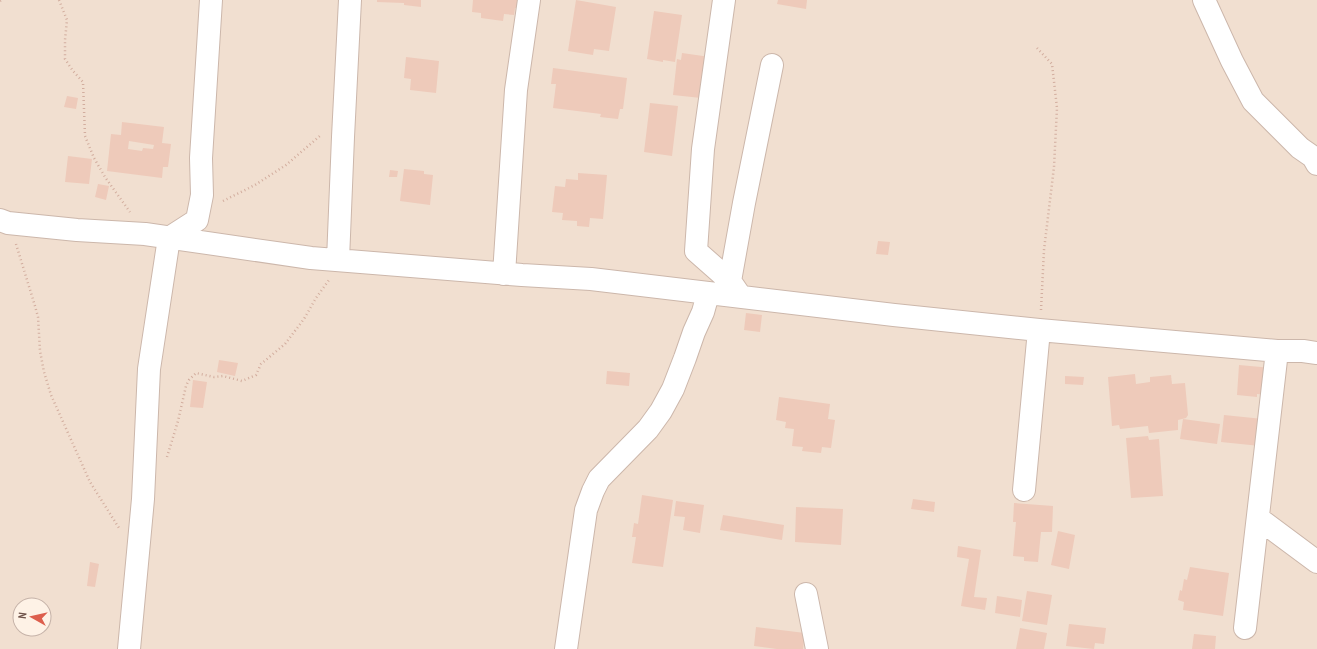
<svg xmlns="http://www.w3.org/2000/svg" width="1317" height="649" font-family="'PT Sans Narrow',sans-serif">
<rect width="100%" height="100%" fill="#faeee1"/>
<path fill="#f1dfd0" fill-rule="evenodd" d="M0 0H1317V649H0ZM20 605H44V629H20Z"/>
<path fill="#eecaba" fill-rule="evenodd" d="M377 0H421V7L404 5V3L377 2Z
M473 0H520L519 9 515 8 514 15 504 14 503 21 481 18V13L472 12Z
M576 0 616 7 609 51 594 49 593 55 568 51Z
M778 0H807L806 9 777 4Z
M654 11 682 15 675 62 663 60V62L647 59Z
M682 53 710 57 701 98 673 95 677 59 681 60Z
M406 57 439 61 436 93 410 90 411 79 404 78Z
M553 68 627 78 623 109H620L618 119 600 117 601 114 553 108 556 84H551Z
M67 96 78 98 76 109 64 107Z
M650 103 678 106 672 156 644 152Z
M122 122 164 127 162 143 171 144 168 167H163L162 178 107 171 111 134 121 135ZM129 141 154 145 153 149 143 148 142 151 128 149Z
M68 156 92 159 89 184 65 182Z
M404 169 424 171V174L433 175 430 205 400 201Z
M390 170 398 171 397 177H389Z
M578 173 607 175 603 219 590 218 589 227 577 226V221L562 220 563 213 552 212 555 186 565 187 566 179 578 180Z
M98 184 109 186 106 200 95 197Z
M878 241 890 242 888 255 876 254Z
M746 313 762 315 760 332 744 330Z
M219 360 238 363 235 376 217 372Z
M1239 365 1273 368 1270 395 1257 394V397L1237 395Z
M607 371 630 373 629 386 606 384Z
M1135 374 1136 384 1150 382V377L1171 375 1172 384 1185 383 1188 415 1186 418 1178 420V430L1149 433 1148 426 1120 429 1119 425 1112 426 1108 377Z
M1065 376 1084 377 1083 385 1065 384Z
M193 380 207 382 203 408 190 407Z
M779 397 830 404 828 419 835 420 831 448 822 447 821 453 802 451 803 447 792 446 794 429 785 428 786 422 776 420Z
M1224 415 1263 419 1260 446 1221 442Z
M1183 419 1220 424 1217 444 1180 439Z
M1148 436 1149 440 1159 439 1163 496 1131 498 1126 438Z
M642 495 673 500 663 567 632 563 636 537H632L634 523 638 524Z
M913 499 935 502 934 512 911 509Z
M676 501 704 505 700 533 683 530 685 517 674 516Z
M1014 503 1053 506 1052 532H1041L1038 562 1024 561V557L1013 556 1016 522H1013Z
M796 507 843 509 841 545 795 542Z
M723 515 784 525 782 540 720 530Z
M1058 531 1075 535 1069 569 1051 565Z
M958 546 981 550 974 597 987 598 985 610 961 606 969 559 957 557Z
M90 562 99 564 95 587 87 586Z
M1190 567 1229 573 1223 616 1183 610 1184 602 1178 600 1180 590 1182 591 1184 579 1187 580Z
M1027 591 1052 595 1047 625 1022 621Z
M997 596 1022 600 1020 617 995 613Z
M1069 624 1106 628 1104 644 1095 643 1094 649 1066 646Z
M756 627 805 633 803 649H777L754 646Z
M1020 628 1047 633 1044 649H1016Z
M1194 634 1216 636 1215 649H1192Z"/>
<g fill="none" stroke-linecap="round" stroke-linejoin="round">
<defs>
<path id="minor" d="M724 0 703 149 696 251 730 281 741 297
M1204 0 1232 61 1253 101 1300 148 1313 157 1317 164
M0 220 8 223 77 230 145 234 311 258 522 275 591 279 894 315 1039 330 1277 351H1303L1317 353
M338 260 343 137 350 0
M504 274 516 90 529 0
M730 281 744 203 772 65
M1024 490 1039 330
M1258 518 1317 562
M806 594 817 649
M1245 628 1277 351
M129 649 143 499 149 369 169 238 197 220 202 195 201 158 211 0
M566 649 586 510 593 491 599 479 648 429 661 411 673 389 685 358 694 332 703 312 708 294"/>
</defs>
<use href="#minor" stroke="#ccb7ab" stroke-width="24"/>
<path stroke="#d2ad9e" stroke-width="2.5" stroke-dasharray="1 3" stroke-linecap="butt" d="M59 0 67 20 65 40V59L73 71 83 82 85 136 94 158 105 177 130 212
M0 1 1 0
M1037 48 1052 64 1057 108 1054 167 1044 250 1041 310
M223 201 255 185 286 165 321 135
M16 244 35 306 38 317 40 351 44 372 51 395 90 482 119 528
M167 457 178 421 186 386 189 380 196 373 214 377 223 376 242 381 256 375 261 364 285 344 304 319 316 298 329 280"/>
<use href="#minor" stroke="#fff" stroke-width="22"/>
</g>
<g transform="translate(32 617) rotate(278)"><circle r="19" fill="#fef2e6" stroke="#c5b2a8"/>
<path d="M0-3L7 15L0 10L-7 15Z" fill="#dd5f4d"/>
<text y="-6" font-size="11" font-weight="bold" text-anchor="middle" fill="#6f534a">N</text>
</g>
</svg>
